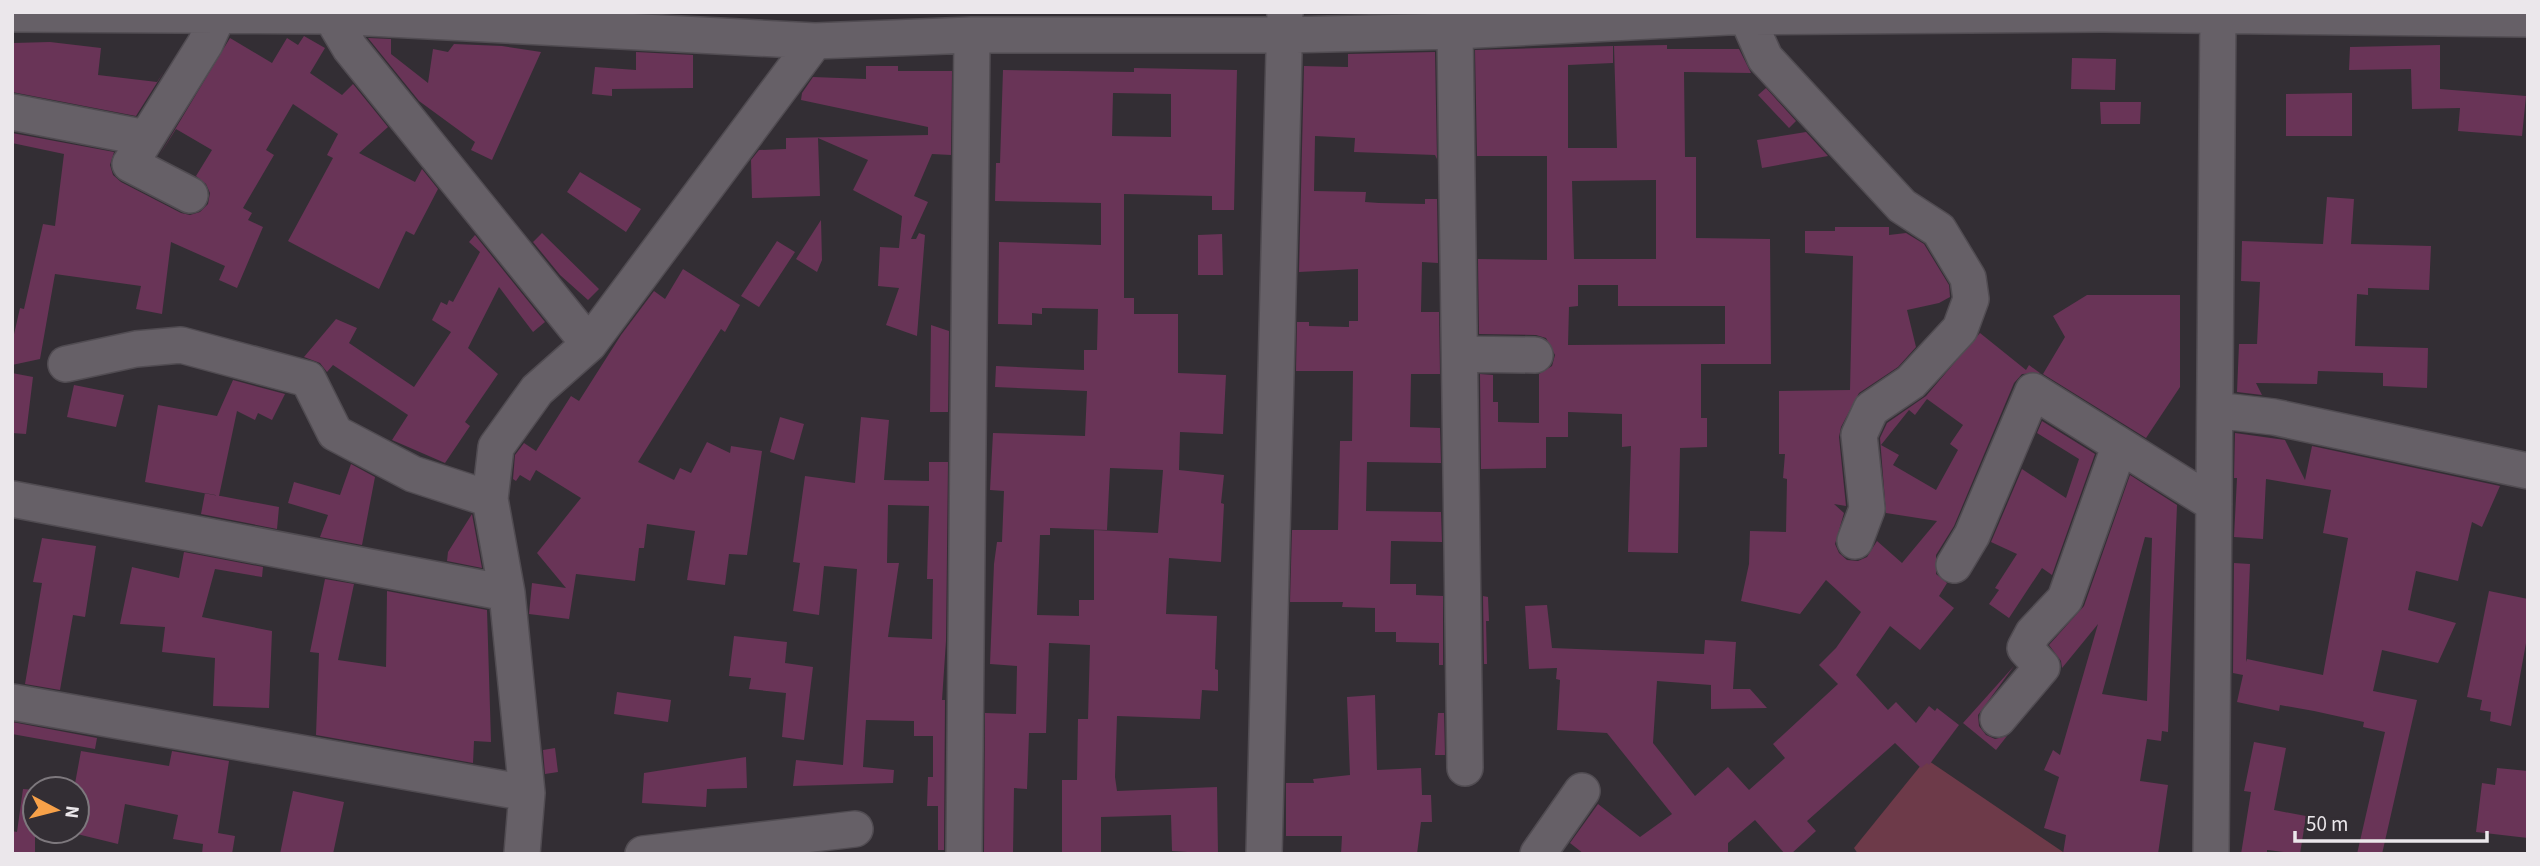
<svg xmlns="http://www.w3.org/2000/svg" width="2540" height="866" font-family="'Source Sans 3',sans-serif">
<rect width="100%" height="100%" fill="#332e34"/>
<path fill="#6d3a49" d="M1926 759 2066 854H1858L1854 848Z"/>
<path fill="#693457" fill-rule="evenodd" d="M304 36 325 48 310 73 342 95 353 84 388 127 359 153 415 182 422 169 438 189 414 235 406 231 379 289 288 241 333 158 327 155 338 134 293 104 266 150 274 155 243 208 252 213 248 220 263 227 237 288 219 280 225 266 171 242 162 314 136 309 141 286 55 274 40 359 12 365V343L20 308 24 309 43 224 55 226 64 154 12 143V133L114 152 110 165 113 175 121 182 181 213 190 215 200 212 208 204 210 193 206 184 196 176 212 150 176 129 159 156 230 38 272 63 287 38 298 45Z
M368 38 391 39V54L428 83 433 49 448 52 454 44 502 46 541 52 492 160 471 150 475 142 419 101Z
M50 42 101 48 98 75 157 82 165 70 136 116 12 92 13 43Z
M1667 45V49H1739L1751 73 1684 72 1685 157H1696V238L1770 239 1771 364H1701V418H1707V447L1680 448 1678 553 1628 552 1631 446 1622 447V414L1568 412V437H1546V468L1481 469 1480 374 1493 375V402H1498V422L1539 423V374L1552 366 1555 355 1546 338 1536 335 1479 334 1478 259 1547 260V156H1477L1475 50 1613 46V63L1568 65V148H1617L1614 46ZM1656 180V259H1574L1572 181ZM1578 285H1618V306H1725V344L1568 345 1569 307 1578 306Z
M2440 45V89L2526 96 2522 136 2458 131 2460 108 2412 109 2411 69 2349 70 2350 47Z
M636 52 693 55V88L612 89V96L592 94 595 67 636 70Z
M1435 52 1437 159 1435 155 1354 152 1355 138 1315 136 1314 191 1366 192 1365 202 1379 203 1425 204V199H1437L1438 263 1422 262 1421 312H1439L1440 374H1411L1410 427 1440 428 1441 463 1367 462 1366 511 1441 512 1442 542 1391 541 1390 584H1416V595L1443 596V665H1439V643L1396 642V632H1375V608L1342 607 1343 602H1290L1292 530H1338L1340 441H1352L1353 371H1296L1297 322H1309V326L1349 327V321H1358V269L1299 272 1304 66 1348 67V54Z
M2072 58 2116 59 2115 90 2071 89Z
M866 66H898V71H952L951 155 932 154 914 196 928 202 911 239H916L919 233 925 235 917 336 886 325 899 288 878 286 880 247 899 248 902 216 853 190 868 160 818 138 820 196 752 198 751 160 759 150 786 149V138L928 135V127L801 100 802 93 813 77 866 79Z
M1134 68 1237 70 1234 210H1212V196L1124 194V298H1134V314H1178V373L1226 375 1223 434 1180 432 1179 470 1224 475 1221 503 1224 504 1221 562 1169 558 1166 614 1217 616 1215 669 1218 670V691L1202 690 1200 719 1117 716 1115 777 1117 791 1217 787 1218 854 1172 851 1171 815 1101 817V854H1062V780H1077L1078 719H1088L1090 645 1049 643 1046 733H1029L1027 789 1014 788 1013 853 984 852 985 713 1016 714 1017 666 990 664 994 564 997 542H1002L1004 491 990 490 993 433 1085 436 1087 391 995 387 996 366 1084 370V350H1097L1098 309 1042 308V314L1032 313V325L998 324 999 242 1101 245V203L995 201 996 163H1000L1003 70 1134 72ZM1113 93 1171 94V137L1112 136ZM1110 468 1163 470 1158 533 1094 530V600H1079V616L1037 615 1040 535H1050V528L1107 530Z
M1766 88 1796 121 1789 128 1758 95Z
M2352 93V136H2286V94Z
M2100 102H2141L2140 124H2101Z
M1806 132 1828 156 1762 168 1757 140Z
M580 172 641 209 626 232 567 192Z
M2327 197 2354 199 2351 244 2431 246 2429 290 2368 288V295L2357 294 2355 346 2428 348 2427 388 2383 386V373L2318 371 2317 384 2256 383 2262 395 2237 392 2239 344H2257L2260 282 2241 281 2242 241 2323 244Z
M821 220 822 260 817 272 796 259Z
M1835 227H1889V235L1906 233 1924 244 1949 285 1950 297 1939 303 1907 310 1916 347 1898 367 1859 393 1841 427 1839 437 1846 506 1834 504 1844 513 1835 544 1839 553 1847 560 1858 561 1867 557 1877 541 1902 563 1937 521 1886 513 1880 438 1887 423 1926 396 1980 333 2026 370 2029 365 2040 373 2022 374 2014 383 1954 526 1936 555V574L1947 583 1939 596 1954 608 1920 650 1890 626 1856 675 1888 710 1896 702 1916 723 1929 706 1935 711 1937 708 1959 725 1929 765 1927 763 1921 768 1895 743 1807 821 1816 831 1791 854H1785L1755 820 1728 843V854H1584L1570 843 1598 804 1640 837 1672 814 1607 733 1557 730 1560 680 1556 679 1557 668 1529 669 1525 606 1547 605 1552 648 1704 654 1705 640 1736 642 1733 689H1750L1767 708 1711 709V685L1657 681 1653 743 1695 796 1728 767 1749 790 1785 758 1773 744 1838 684 1819 665 1836 648 1861 612 1826 580 1800 614 1741 601 1749 564 1750 531 1786 532 1787 479 1783 478 1785 454H1779V391L1850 390 1853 256 1805 253V231H1835ZM1927 399 1963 425 1950 444 1958 450 1936 490 1893 465 1899 455 1881 445 1909 410 1915 415Z
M542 233 599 289 588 300 560 275 533 242Z
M1222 234 1223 275H1198V235Z
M475 235 545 322 533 332 499 287 468 348 498 374 465 422 470 426 445 463 392 440 408 415 333 365 327 372 320 363 304 357 336 319 357 328 349 343 414 387 451 332 432 320 441 302 447 305 449 300 453 302 480 252 469 242Z
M777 241 795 252 759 307 741 296Z
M683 269 740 305 725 332 721 329 638 462 674 480 680 468 691 473 707 442 730 453 731 446 762 451 747 555 729 554 725 585 687 580 695 531 647 524 644 548H639L635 581 576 574 569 619 529 614 532 583 566 588 537 553 581 498 536 470 530 481 520 475 516 481 513 479 515 455 524 443 536 451 571 396 579 401 621 335 654 291 665 299Z
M2087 295H2180V387L2146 438 2043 374 2065 337 2053 316Z
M931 325 949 331 948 412H930Z
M12 373 33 377 26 434 12 433Z
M233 380 285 394 272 420 258 413 255 420 237 411 219 496 145 482 158 405 217 416Z
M74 385 124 395 116 427 67 417Z
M780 417 804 424 794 460 770 452Z
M861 417 889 420 884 480 929 481V462H948L946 641 942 700H945L944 850H938V806H927L928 777H933V736H914V721L866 720 863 767 894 770 893 783 793 786 796 760 843 765 857 569 824 566 819 615 793 611 800 563 793 562 805 476 855 483ZM888 505 929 506 927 579H933L932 639 888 637 899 563H887Z
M2042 421 2095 454 2052 575 2042 568 2009 618 1989 604 1999 590 1995 588 2017 554 1991 542 2022 469 2066 498 2079 459 2037 433Z
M2235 433 2285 440 2305 480 2312 446 2500 486 2482 527 2472 522 2458 581 2416 571 2408 610 2456 623 2438 663 2382 650 2373 691 2417 700 2382 854H2357L2385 732 2363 727 2364 722 2314 711 2280 705 2279 711 2237 702 2243 675 2233 673 2234 563 2250 564 2246 662 2247 659 2323 675 2348 538 2323 533 2331 490 2266 479 2263 539 2234 537 2237 478H2234Z
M351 464 375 477 362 545 320 537 328 515 288 503 294 482 340 495Z
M2130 475 2177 505 2168 732 2162 731 2161 741 2147 739 2140 781 2168 785 2158 854H2063L2066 835 2044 828 2059 777 2044 770 2053 750 2060 755 2098 624 2062 668 2061 661 2049 645 2084 606ZM2145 537 2152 538 2147 701 2102 694Z
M205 493 279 507 277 529 201 514Z
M472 514 482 568 447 561 448 552Z
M42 538 96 546 85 617 73 615 60 690 25 684 42 583 33 582Z
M184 552 263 567 262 577 215 569 202 617 272 631 269 708 213 706 215 658 162 652 165 627 120 624 132 567 179 578Z
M325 579 354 584 338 660 386 667 387 591 487 610 491 742 474 741 473 763 316 735 319 653 310 652Z
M2489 591 2528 599V632L2511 726 2490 721 2491 712 2480 710 2482 700 2467 697Z
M1483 596 1488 597 1489 621H1486L1487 664H1484Z
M734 636 787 642 785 663 813 667 804 740 782 737 786 693 749 689 751 678 729 676Z
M2014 666 1978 715 1979 726 1986 735 1995 739 2007 736 1996 750 1963 723Z
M617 692 671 700 668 722 614 714Z
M1375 695 1377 770 1421 768 1422 795H1431L1432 822H1421L1417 854H1341L1342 836H1286V783H1314L1313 779 1350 775 1347 697Z
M1438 713H1444L1445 755H1435Z
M12 722 97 738 95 749 12 734Z
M2254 742 2286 748 2274 810 2306 816 2300 854 2267 850V854H2241L2251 792 2244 791Z
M555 748 558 772 545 774 543 750Z
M81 751 169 766 172 751 229 761 218 833 235 836 232 854H202L203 844 173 839 178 815 125 804 118 844 77 834V789H74Z
M746 757 747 788 707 789 706 807 642 803 644 773Z
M2497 768 2528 771V838L2476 832 2482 783 2495 785Z
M23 789 35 790V854H12V831L17 832Z
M293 791 344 802 333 854H280Z"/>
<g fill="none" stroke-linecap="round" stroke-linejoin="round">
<defs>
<path id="minor" d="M12 14 331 16 815 41 972 35H1285L1455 31 1728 17 2102 14 2528 19
M331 16 350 48 589 344
M1747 17 1765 58 1902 206 1939 230 1968 278 1971 299 1960 329 1911 382 1871 409 1859 435 1867 509 1855 541
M1455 31 1465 768
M12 112 146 138
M190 195 130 164 205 44 218 15
M1460 354 1535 355
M66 364 136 349 181 345 308 379 335 433 413 474 490 499
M2215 410 2274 417 2528 471
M12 499 507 593
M1954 565 1972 535 2033 391 2214 504
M12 702 527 793
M1998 719 2042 667 2025 648 2033 633 2065 599 2119 447
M522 854 527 793 507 593 490 499 496 447 537 390 589 344 815 41
M643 854 855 829
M964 854 972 35
M1264 854 1285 12
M1538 854 1582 791
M2211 854 2218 14"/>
</defs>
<use href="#minor" stroke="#514c52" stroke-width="38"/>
<use href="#minor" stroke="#666067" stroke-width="35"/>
</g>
<rect width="2540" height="866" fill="none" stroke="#ebe7eb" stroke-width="28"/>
<g transform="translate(56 810) rotate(97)"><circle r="33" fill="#332e34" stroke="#7d787d" stroke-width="2"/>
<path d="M0-5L12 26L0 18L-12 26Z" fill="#f7a149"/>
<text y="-10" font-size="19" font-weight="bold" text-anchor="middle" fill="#ebe7eb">N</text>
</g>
<path d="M2295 831v10h192v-10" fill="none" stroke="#ebe7eb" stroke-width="3.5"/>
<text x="2306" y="831" font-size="21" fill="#ebe7eb" stroke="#332e34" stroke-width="5" paint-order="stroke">50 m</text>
</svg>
